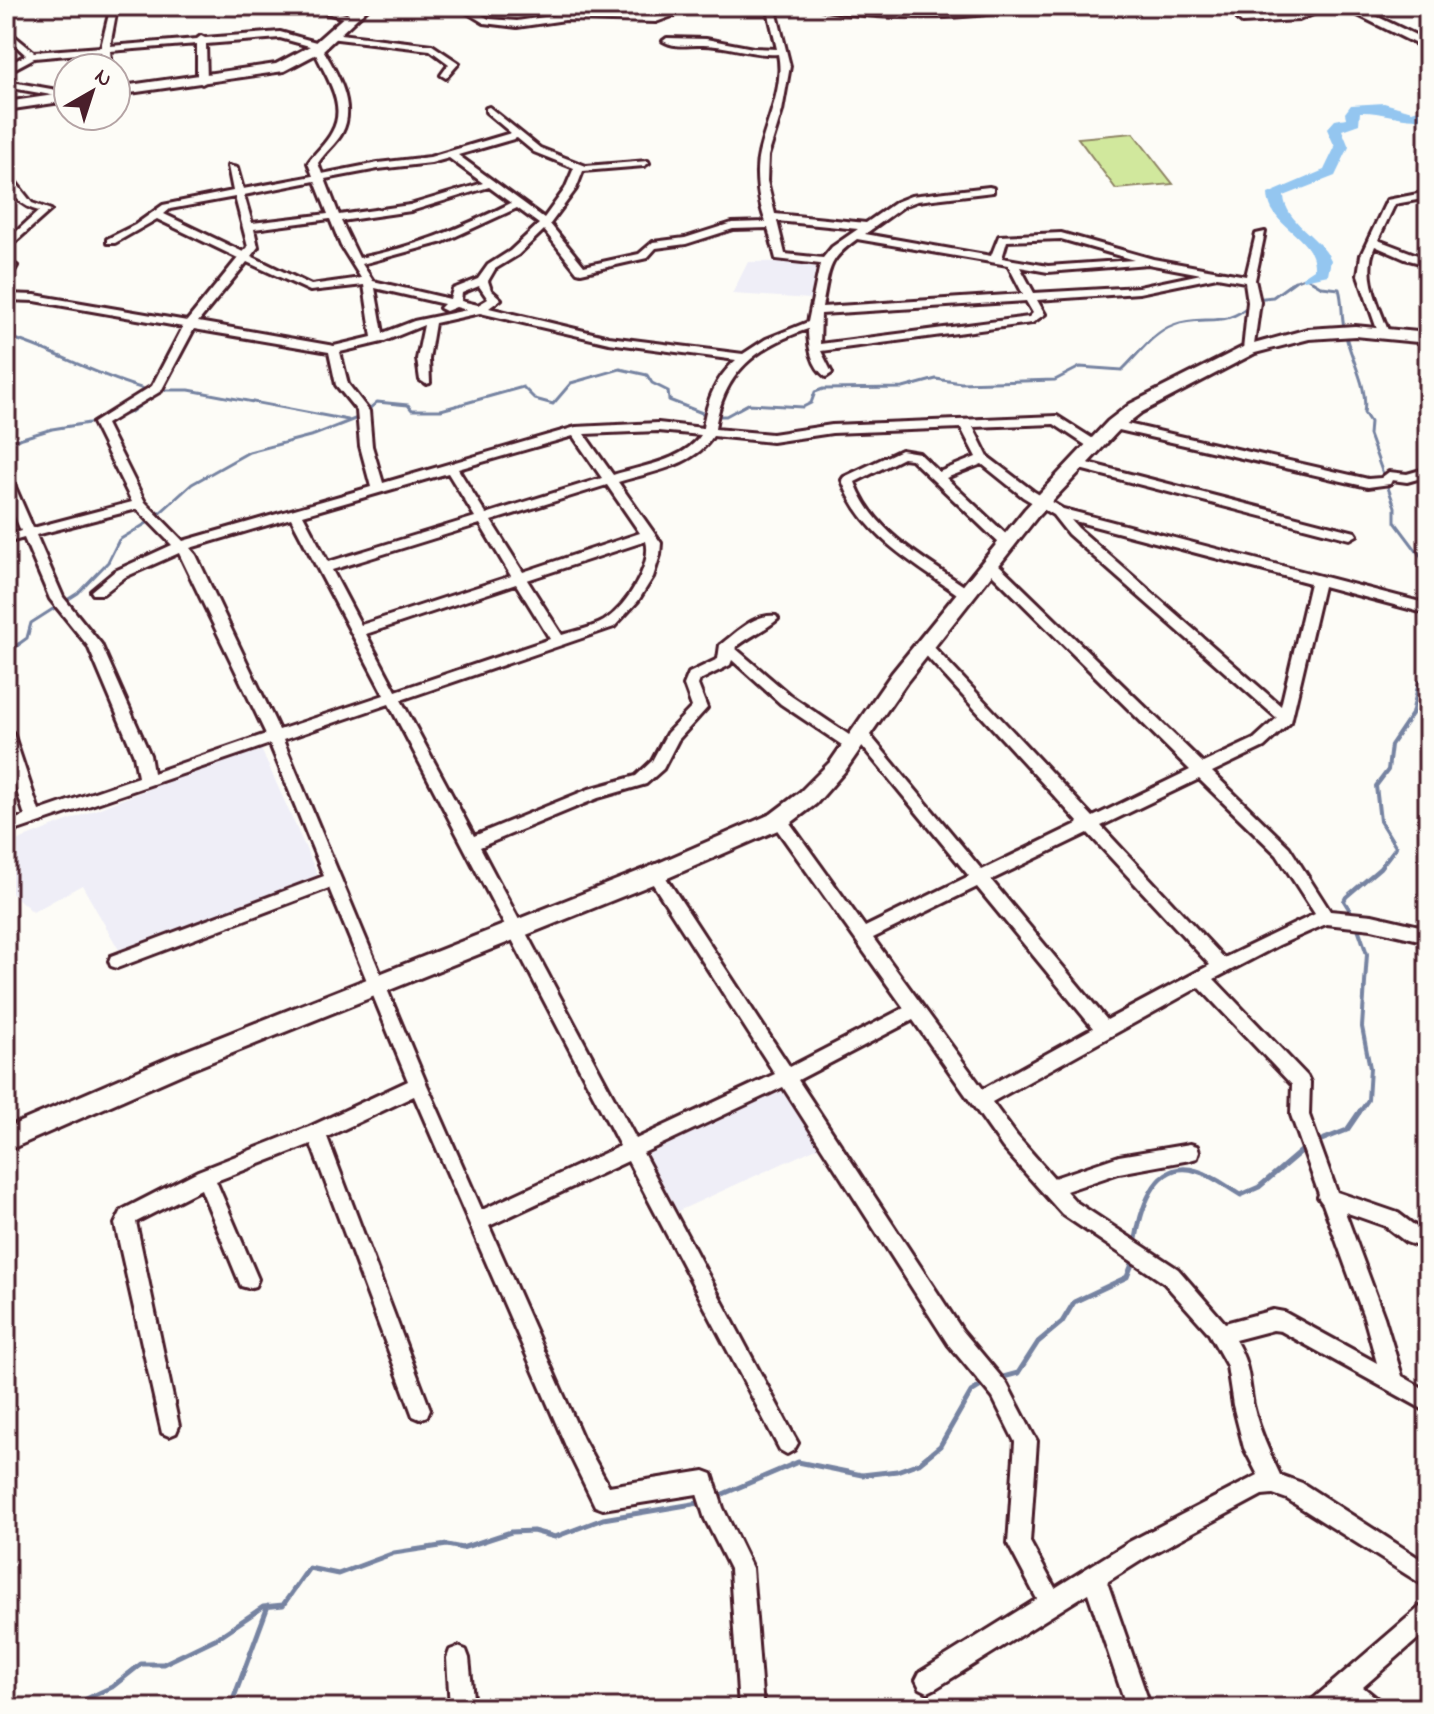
<svg xmlns="http://www.w3.org/2000/svg" width="1434" height="1714" font-family="'Indie Flower',sans-serif">
<rect width="100%" height="100%" fill="#fdfcf7"/>
<filter id="ink" filterUnits="userSpaceOnUse"><feTurbulence type="fractalNoise" baseFrequency=".0125" numOctaves="2"/><feDisplacementMap in="SourceGraphic" scale="16" xChannelSelector="R" yChannelSelector="G"/><feConvolveMatrix kernelMatrix="1 2 1 2 8 2 1 2 1" color-interpolation-filters="sRGB"/></filter>
<g filter="url(#ink)">
<path fill="#efeef7" d="M819 261 811 299 732 294 748 262Z
M261 749 320 880 123 957 82 885 33 912 6 888V845L199 769Z
M784 1086 823 1145 676 1212 643 1151Z"/>
<path fill="#d1e89d" stroke="#8e8464" stroke-width="2" d="M1133 133 1173 184 1116 189 1078 138Z"/>
<g fill="none" stroke-linecap="round" stroke-linejoin="round">
<path stroke="#7683a1" stroke-width="2" d="M1290 283 1305 277 1315 283"/>
<path stroke="#7683a1" stroke-width="3" d="M1312 281 1322 287 1339 289C1343 302 1341 314 1344 327 1348 356 1369 384 1364 413L1370 422 1369 435 1395 507V522L1428 566
M1255 299 1273 297 1295 281
M6 336C56 351 96 376 148 390
M157 390H189L348 420
M109 420 131 412 160 391
M6 443 52 429 101 421
M16 646 27 638 31 623 78 593 108 562 119 540 152 520 192 484 249 452 314 435 360 417 377 402 408 405 412 410H441L523 387 535 399 553 404 571 383 620 369 647 375 652 383 668 391 669 400 710 416H726L748 404 803 407 811 403 815 392 823 389 903 388 936 379 961 383 1055 380 1080 367 1122 370C1138 355 1152 333 1174 325 1202 314 1226 329 1249 305"/>
<path stroke="#7683a1" stroke-width="4" d="M6 654 19 644
M1354 917 1344 901 1346 897 1380 868 1396 847 1380 821 1376 786 1388 770 1391 745 1412 714 1419 682 1428 680
M1357 925 1367 954 1362 1027 1370 1068 1368 1100 1359 1113"/>
<path stroke="#7683a1" stroke-width="5" d="M1314 1143 1347 1130 1360 1111
M1135 1246C1139 1215 1153 1157 1197 1171 1212 1175 1227 1187 1241 1195L1259 1187 1306 1147
M996 1379 1018 1373 1038 1342 1062 1322 1074 1302 1127 1277 1134 1259
M716 1497 798 1462 862 1475 897 1471 919 1463 940 1446 971 1392 984 1384
M43 1708 80 1702 112 1687 141 1664H163L217 1638 263 1607 283 1605 309 1568 338 1574 394 1553 447 1545 462 1548 511 1532 533 1531 555 1537 603 1519 705 1502
M230 1708 268 1606"/>
<path fill="#94c6f0" fill-rule="evenodd" d="M1384 103 1412 111 1428 106V117C1407 123 1384 111 1360 112L1359 124 1342 130 1349 147 1335 176 1284 196C1285 222 1320 237 1331 260L1328 275 1304 280 1302 277 1314 269C1316 236 1269 228 1268 194L1324 170 1335 147 1327 129 1335 120 1346 118 1345 113 1351 105Z"/>
<defs>
<path id="street" d="M111 6 117 8 110 46 197 39 201 36 205 38 280 32 323 44 322 48C336 71 357 105 342 133 336 144 325 152 318 163L322 174 378 163 430 157 511 133 486 112V108L489 107 540 148 586 166 648 161 649 163 644 166 583 171 576 189 550 224 584 266 639 254 653 242 685 238 732 223 766 222C759 205 754 174 759 154 766 122 785 87 778 54 751 56 727 44 700 45 687 45 675 48 663 41L667 38 706 39 753 48 777 49 767 6H775L790 66 782 111 768 156 767 181 775 214 866 223 896 202 911 196 989 187 993 188V192L917 201 904 206 865 234 991 256 999 236 1061 233 1153 259 1246 276 1256 234 1265 232 1255 280 1260 302 1253 352 1243 350 1248 302 1245 282 1217 277 1139 293 1037 300 1045 314 1032 323 821 351 832 373 826 377C812 367 808 346 808 329 755 347 723 373 715 429L772 434 832 425 1057 416 1098 442V448H1090L1054 424 973 427 988 457 1033 491 1063 509 1428 604V614L1323 586 1291 722 1264 747 1212 772 1289 847 1330 911 1372 915 1428 928V942L1372 929 1326 924 1279 945 1214 979 1307 1076 1310 1082 1309 1115 1337 1192 1398 1213 1419 1229 1428 1232V1250L1406 1242 1385 1226 1345 1212 1384 1317 1402 1376 1428 1391V1412L1281 1331 1273 1330 1235 1340C1250 1365 1248 1378 1253 1405 1259 1430 1269 1452 1280 1475L1302 1483 1428 1564V1588L1287 1499 1273 1494 1262 1495 1145 1558 1107 1582 1151 1708H1127L1088 1593 936 1688 928 1692 920 1688 916 1680 920 1672 1037 1599 1008 1544 1015 1442 993 1398 948 1344 783 1087 643 1153 794 1436 798 1443 794 1450 787 1454 780 1450 628 1161 489 1226 583 1439 609 1486 704 1471 712 1474 723 1508 752 1568 763 1708H739L730 1569 705 1519 697 1494 603 1509 595 1506 569 1453 414 1096 327 1137 430 1409 427 1416 420 1419 413 1416 311 1144 216 1181 258 1279 255 1286 248 1288 241 1286 201 1189 136 1222 179 1426 176 1433 169 1436 162 1433 115 1224 122 1210 198 1171 309 1127 408 1081 329 888 117 968 111 966 109 961 111 956 324 876 270 744 6 834V822L25 816 6 757V728L13 733 39 811 138 777 134 755 88 646 50 599 24 538 6 543V535L21 531 6 495V476L12 480 33 528 132 502 93 423 152 386 183 327 35 301 6 300V294L35 295 187 321 238 258 157 219 115 243H107V239L135 225 163 205 233 191 228 166 237 168 243 189 313 176 308 163C315 152 326 144 332 132 349 103 322 72 313 47L280 38 206 44 207 81 202 84 197 81V44L110 51 112 68H102L101 52 34 58 6 73V66L26 55 6 37V29L34 52 101 47ZM517 138 534 152 574 168 565 189 544 218 458 155ZM449 158 483 183 410 205 339 215 325 179 378 169 431 163ZM315 181 328 214 252 223 244 195ZM489 187 511 203C462 228 413 248 359 258L341 221 411 211ZM235 197 248 247 243 252 164 214 170 209ZM517 208 539 224 510 251 488 265 478 279 453 289 450 299 373 281 362 264 443 242ZM330 219 341 246 361 278 311 285 251 256 258 247 254 229ZM777 221 858 229 832 247 823 258 785 254ZM768 228 776 259 820 264 808 322 766 339 743 354 609 337 489 308 501 299 491 290 488 281 495 269 518 255 544 230 577 272 581 273 647 258 656 248 686 244 733 229ZM857 239 1008 265 1023 294 822 307C830 270 825 262 857 239ZM1061 239 1134 260 1048 266 1002 258 1007 241ZM247 262 310 291 364 285 372 337 334 346 198 322ZM1148 264 1201 274 1139 287 1034 293 1020 267 1048 272ZM479 286 488 299 478 305 461 301 462 293ZM375 288 444 304 440 308 446 311 456 307 467 310 414 321 383 333ZM1026 301 1033 313 1029 317 820 344 821 314ZM480 313 609 343 736 360C715 379 707 400 703 428L658 423 576 427 383 483 372 446 369 411 348 384 340 352 382 342 424 325 417 359 420 380 426 384 430 383 429 359 435 323ZM194 329 329 352 336 385 357 411 360 446 371 487 183 541 145 502 106 424 161 391ZM961 428 976 457 939 472 919 453 901 450 844 477 842 480C862 536 914 563 960 596H970L972 593 970 590C926 559 874 534 855 482L903 458 911 459 1001 545H1011V539L946 478 982 464 1023 497 1053 515 1068 534 1277 718 1254 739 1203 763 994 560H984V566L1190 770 1093 817 930 643H920L918 646 920 649 1079 823 982 870 865 729H855L853 733 858 741 791 696 735 648C748 637 767 629 778 619L776 616C755 613 736 633 720 645L718 659 689 673 684 685 692 707 667 733 652 761 636 776 589 789 474 836 401 700 614 627 638 601 653 577 660 555 661 543 618 482C649 472 694 467 713 436L772 442 832 433ZM658 431 701 435C684 461 641 466 613 475L584 434ZM573 436 602 478 486 514 458 469ZM448 473 475 517 328 562 303 515ZM607 485 640 533 523 572 491 521ZM137 509 172 545 115 571 91 591 93 594H103L125 577 179 553 266 734 153 773 150 755 101 644 63 597 36 535ZM291 518 384 695 279 730 196 555 190 548ZM1071 520 1310 583 1281 706 1078 528ZM480 524 511 576 361 625 332 570ZM646 541C653 565 625 608 604 621 592 628 575 631 562 635L527 580ZM516 584 550 639 396 691 366 634ZM732 660 781 704 848 749H858L861 745 858 741 969 876 865 927 785 816H773L771 820 773 824 904 1008 790 1067 661 870H649L647 874 649 878 775 1074 636 1139 480 847 598 798 646 784 663 769 678 740 707 708 698 685 700 680 730 665ZM389 704 620 1146 482 1210 427 1085 283 740ZM1199 779 1277 855 1315 914 1224 958 1101 826ZM1088 833 1210 965 1107 1020 991 880ZM977 887 1093 1028 983 1089 873 938ZM1199 987 1292 1085 1291 1115 1319 1194 1318 1197 1323 1204 1364 1317 1377 1363 1284 1312 1273 1310 1225 1323 1178 1269 1076 1202 1066 1191 1119 1173 1190 1160 1197 1158 1199 1152 1197 1146 1190 1144 1119 1156 1054 1178 1017 1136 992 1102ZM913 1020 1003 1148 1062 1214 1164 1283 1208 1332 1227 1366 1233 1405 1244 1448 1258 1475 1129 1542 1055 1588 1030 1542 1037 1441 1033 1434 1007 1384 962 1330 798 1080Z
M299 6H315L357 17 353 20Z
M456 6H466L489 19 517 21 565 14 655 16 687 6H700L656 22 565 20 517 27 484 23Z
M815 6 953 12 1019 6C994 22 841 20 815 6Z
M1320 6H1332L1299 20 1242 23 1238 20 1242 17 1298 14Z
M332 33 432 45 459 63 446 78 441 75 449 64 430 50 329 38V34Z
M6 81 68 92V98L6 87Z
M6 174 10 175 32 203 51 210 6 250V241L39 211C22 207 6 192 6 174Z
M1428 192V198L1395 204 1378 240 1428 259V265L1405 259 1375 246C1362 276 1379 305 1389 333L1379 335 1358 275 1361 255 1387 200Z
M6 260 17 266 10 278 6 279Z
M1114 421 1368 479 1381 478 1389 472 1407 474 1428 468V476L1407 482 1392 480 1390 484 1368 487 1110 428V422Z
M1076 460 1355 532 1357 535 1350 539 1072 467 1070 464Z
M1428 1604V1630L1363 1687 1379 1700 1383 1708H1352L1345 1702 1338 1708H1308L1312 1700 1420 1607Z
M458 1647 466 1650 469 1658 474 1708H450L447 1658 450 1650Z"/>
<path id="secondary" d="M1340 6H1355L1428 41V50Z
M1355 326 1428 333V343L1355 336 1309 339 1255 353 1142 412 1120 429 1037 517 906 683 845 771 816 804 787 826 663 880 193 1069 6 1151V1128L175 1055 647 868 771 814 800 792 831 761 892 673 1025 509 1108 421 1130 404 1243 347 1308 329Z"/>
<path id="primary" d="M356 6H370L322 51 284 71 116 95V87L276 64 312 45Z
M68 93V101L6 110V102Z"/>
</defs>
<use href="#street" stroke="#4a1f2b" stroke-width="6"/>
<use href="#secondary" stroke="#4a1f2b" stroke-width="6"/>
<use href="#primary" stroke="#4a1f2b" stroke-width="6"/>
<use href="#street" fill="#fdfcf7" fill-rule="evenodd"/>
<use href="#secondary" fill="#fdfcf7" fill-rule="evenodd"/>
<use href="#primary" fill="#fdfcf7" fill-rule="evenodd"/>
</g>
</g>
<rect width="1434" height="1714" fill="none" stroke="#fdfcf7" stroke-width="32"/>
<rect x="16" y="16" width="1402" height="1682" fill="none" stroke="#4a1f2b" stroke-width="3" filter="url(#ink)"/>
<g transform="translate(92 92) rotate(39)"><circle r="38" fill="#fdfcf7" stroke="#b5a4a5" stroke-width="2"/>
<path d="M0-6L14 30L0 20L-14 30Z" fill="#4a1f2b"/>
<text y="-12" font-size="22" font-weight="bold" text-anchor="middle" fill="#4a1f2b">N</text>
</g>
</svg>
